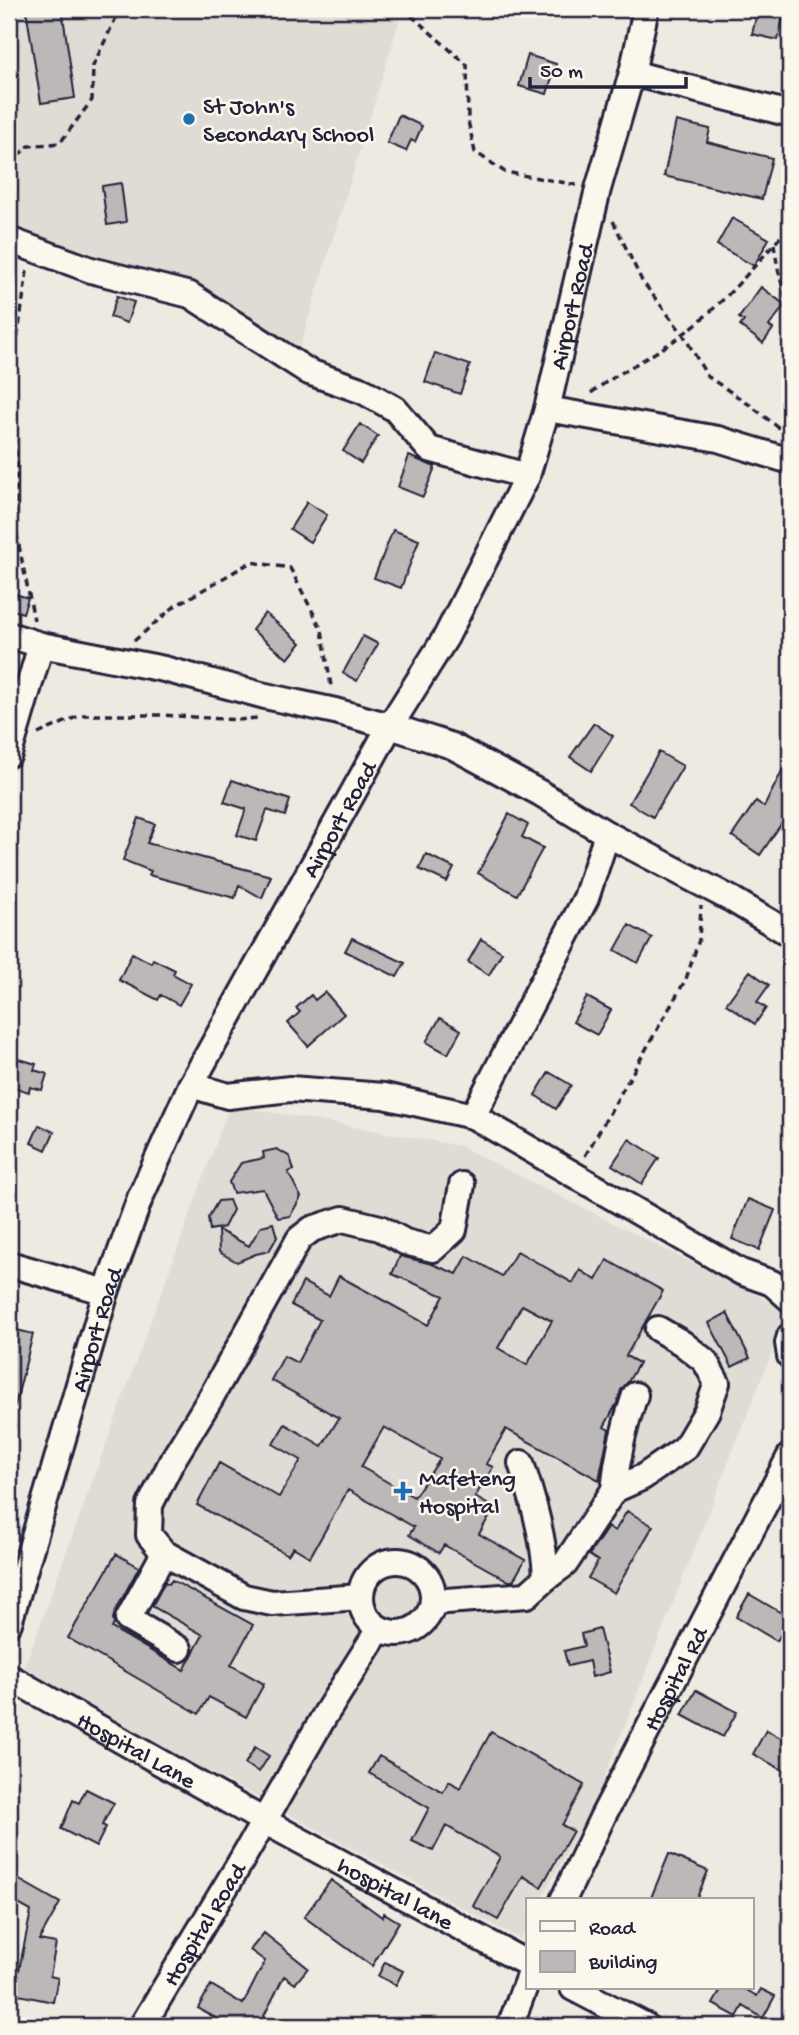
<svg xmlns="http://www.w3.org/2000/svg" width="799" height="2035" font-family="'Gochi Hand',sans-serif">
<rect width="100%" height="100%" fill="#eeeae2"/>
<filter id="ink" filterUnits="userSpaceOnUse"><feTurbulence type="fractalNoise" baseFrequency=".0143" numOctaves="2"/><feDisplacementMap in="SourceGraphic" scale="14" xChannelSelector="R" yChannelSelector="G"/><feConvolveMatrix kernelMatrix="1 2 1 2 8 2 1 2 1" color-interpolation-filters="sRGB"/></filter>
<g filter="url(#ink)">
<path fill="#dfdbd5" d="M9 9H403L300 346 167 283 87 256 25 229 9 334Z
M230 1105 460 1146 788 1311 595 1801 541 1900H528V1925L520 1939 23 1671Z"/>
<path fill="#bcb8b8" stroke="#22223b" stroke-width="2" fill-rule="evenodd" d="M26 9H62L75 98 41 103Z
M758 9H785L778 40 752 34Z
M528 55 556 64 547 94 519 86Z
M399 115 422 126 415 142 411 140 406 151 387 143Z
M676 121 710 129 707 142 772 158 762 199 664 176Z
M121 183 126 222 107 225 102 186Z
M732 218 769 239 754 266 717 245Z
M761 287 785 305 769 326 773 329 763 343 740 326 744 321 739 318Z
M117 296 134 302 127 323 110 317Z
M435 353 470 365 460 394 425 382Z
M360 424 378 436 361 463 343 451Z
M409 456 435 467 423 497 398 487Z
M307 502 327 515 310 542 290 529Z
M393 530 419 540 401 588 374 578Z
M9 592 28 598 23 613 9 609Z
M265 613 301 643 288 659 252 630Z
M363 636 378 644 357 681 343 673Z
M594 723 613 736 591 771 570 757Z
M659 752 683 766 653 817 629 803Z
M790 755V811L760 855 732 836 756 801 764 807Z
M232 780 290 800 285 816 267 810 256 841 237 835 246 809 224 802Z
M509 814 528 825 522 837 543 848 517 895 478 873Z
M139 818 155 824 147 843 271 876 262 898 239 885 235 898 149 875 151 871 123 860Z
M426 854 454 868 447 882 419 869Z
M629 925 652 938 638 963 615 950Z
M352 938 405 963 397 977 345 951Z
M481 939 502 952 489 975 468 962Z
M132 953 151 963 153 959 175 970 173 974 191 984 179 1005 161 995 158 1000 119 980Z
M750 971 769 985 757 1002 766 1008 755 1024 726 1004Z
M325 992 344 1014 308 1046 288 1023 300 1012 296 1008 311 995 315 1000Z
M587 997 611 1010 597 1035 573 1022Z
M440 1018 461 1030 448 1054 426 1042Z
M9 1056 36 1064 34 1070 47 1074 42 1090 30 1087 29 1092 9 1086Z
M549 1072 571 1085 556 1109 535 1095Z
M39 1125 54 1132 46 1150 31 1143Z
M629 1139 659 1158 642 1184 612 1165Z
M277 1149 290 1157 294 1170 288 1172 301 1197 290 1216 278 1218 263 1189 233 1193 229 1182 241 1163 264 1158 263 1152Z
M748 1199 775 1210 759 1250 732 1239Z
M229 1200 233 1210 224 1227 210 1230 208 1218 218 1201Z
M273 1223 277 1237 269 1251 256 1254 237 1262 219 1252 218 1230 249 1246 261 1226Z
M517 1251 573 1283 580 1270 596 1280 607 1260 663 1291 626 1356 639 1363 628 1382 621 1390 617 1403 604 1427 609 1430 599 1480 506 1429 486 1464 493 1467 475 1497 494 1508 479 1534 525 1560 513 1581H509L444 1545 439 1553 409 1535 414 1527 348 1490 310 1557 293 1547 288 1555 197 1505 219 1463 279 1497 301 1460 273 1444 285 1424 322 1446 339 1418 271 1380 284 1356 297 1363 320 1320 291 1305 303 1282 329 1296 339 1276 428 1325 444 1296 392 1274 400 1256 432 1264 457 1274 467 1256 502 1276ZM522 1305 552 1321 527 1365 498 1348ZM384 1427 440 1459 414 1497 361 1467Z
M727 1313 750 1358 732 1367 709 1323Z
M9 1328 33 1334 15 1406 9 1405Z
M627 1511 653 1526 614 1593 588 1578 598 1561 589 1555 608 1527 615 1531Z
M116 1554 139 1567 115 1612 113 1619 114 1624 112 1628 184 1670 203 1635 152 1606 165 1582 169 1584 172 1580 253 1625 231 1665 264 1684 246 1717 209 1697 199 1714 68 1638Z
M749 1594 790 1618 777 1641 736 1617Z
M599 1629 610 1672 592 1677 589 1661 568 1666 564 1651 584 1646 581 1634Z
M696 1690 737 1712 723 1737 682 1715Z
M766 1730 790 1743V1774L753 1754Z
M491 1732 584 1785 562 1825 573 1831 541 1887 523 1876 498 1920 473 1906 500 1857 446 1826 433 1851 412 1841 429 1808 369 1773 379 1756 443 1792 449 1781 460 1788Z
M255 1747 269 1756 259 1772 245 1764Z
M86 1789 114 1803 102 1825 106 1827 96 1847 61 1829 73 1800 79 1803Z
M669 1854 708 1871 696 1900H650Z
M9 1874 60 1903 39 1940 56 1943 50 1976 58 1978 53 2002 9 1993V1968L19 1970 31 1911 9 1899Z
M331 1880 382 1917 384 1913 399 1922 372 1966 304 1917Z
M264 1933 308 1968 295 1984 284 1976 259 2026H230L198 2008 211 1985 243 2004 265 1961 250 1950Z
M385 1962 403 1971 396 1985 378 1976Z
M722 1988H743L757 1996 761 1989 775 1996 763 2018 743 2006 737 2017 713 2004Z"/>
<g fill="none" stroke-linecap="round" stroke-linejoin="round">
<defs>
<g id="minor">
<path d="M632 73 790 114"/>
<path d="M9 240 91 270 190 295 309 372 363 391 395 409 429 449 527 476"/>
<path d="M547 409 718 439 790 461"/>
<path d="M9 635 41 645 164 669 265 696 335 711 390 726 452 746 540 793 607 834 733 900 790 934"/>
<path d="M9 754 41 645"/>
<path d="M191 1085 228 1096 290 1089 384 1096 473 1116 586 898 607 834"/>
<path d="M473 1116 741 1272 772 1283 790 1299"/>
<path d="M9 1264 106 1292"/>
<path d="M790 1336 788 1343 790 1356"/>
<path d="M614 1490C617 1458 624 1426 635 1395"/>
<path d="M164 1553 128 1619 179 1649"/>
<circle cx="397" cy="1597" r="36"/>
<path d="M546 1578 565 1564 614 1490 643 1477 685 1448 707 1411 717 1383 705 1361 682 1343 658 1329"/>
<path d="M361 1597 272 1603 244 1597 164 1553 149 1535 150 1505 172 1461 210 1399 299 1239 312 1229 343 1219 380 1228 405 1242 433 1249 454 1230 462 1185"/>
<path d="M433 1602 527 1595 546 1578C545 1543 532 1496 521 1463"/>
<path id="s1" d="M9 1623 106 1292 140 1198 191 1085 390 726 446 637 527 476 547 409 598 189 632 73 646 9"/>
<path id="s2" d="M9 1677 264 1821 528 1964"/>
<path id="s3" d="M563 1900 603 1816 790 1456"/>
<path d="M573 1988 646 2026"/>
<path id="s4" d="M142 2026 237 1868 325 1715 379 1629"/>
<path d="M510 2026 528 1978"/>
</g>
</defs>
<use href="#minor" stroke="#22223b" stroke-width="30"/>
<path stroke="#22223b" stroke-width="3.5" stroke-dasharray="7 5" stroke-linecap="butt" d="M388 9 413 17 467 65 468 121 475 152 505 172 577 185
M9 163 29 146 60 143 92 100 93 66 120 9
M613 221 642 281 683 334 707 376 750 405 789 436
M774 244 778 269 790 315
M27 271 10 390 17 460 15 526 34 620
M591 393C620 371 654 356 683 334 724 304 756 264 790 226
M9 553 20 558
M134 641 175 606 251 562 290 568 322 630 331 686
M38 734 81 715H161L239 720 257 718
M585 1156 686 979 699 940 701 906"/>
<use href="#minor" stroke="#fbf7ec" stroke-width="24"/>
</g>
</g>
<g fill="#1f6fb2" stroke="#fbf7ec" stroke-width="2.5">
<circle cx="189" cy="119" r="7"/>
<path d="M399.5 1480.5h7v7h7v7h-7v7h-7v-7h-7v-7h7z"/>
</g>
<g text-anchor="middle" stroke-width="5" stroke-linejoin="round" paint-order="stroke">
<g font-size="24" fill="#22223b" stroke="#fbf7ec" text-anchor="start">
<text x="203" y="113">St John's<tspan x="203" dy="28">Secondary School</tspan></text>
<text x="419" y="1485">Mafeteng<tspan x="419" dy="28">Hospital</tspan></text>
</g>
<g font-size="24" fill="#22223b" stroke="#fbf7ec">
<text dy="8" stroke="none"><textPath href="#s1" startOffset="1440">Airport Road</textPath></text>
<text dy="8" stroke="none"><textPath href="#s1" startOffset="873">Airport Road</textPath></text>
<text dy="8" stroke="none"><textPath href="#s1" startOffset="306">Airport Road</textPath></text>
<text dy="8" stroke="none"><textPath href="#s3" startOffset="248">Hospital Rd</textPath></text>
<text dy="8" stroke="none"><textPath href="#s2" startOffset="147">Hospital Lane</textPath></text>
<text dy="8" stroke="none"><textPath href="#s2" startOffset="443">hospital lane</textPath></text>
<text dy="8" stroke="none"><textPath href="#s4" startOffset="119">Hospital Road</textPath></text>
</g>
</g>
<rect width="799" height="2035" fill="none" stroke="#fbf7ec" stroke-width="35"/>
<rect x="18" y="18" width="764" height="2000" fill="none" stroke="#22223b" stroke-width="2.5" filter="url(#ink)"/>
<rect x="526" y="1898" width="228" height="91" fill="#fbf7ec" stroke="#a4a2a5" stroke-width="2"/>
<rect x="540" y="1921" width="35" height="10" fill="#fbf7ec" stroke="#a4a2a5" stroke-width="2"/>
<text x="589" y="1934" font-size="21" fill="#22223b">Road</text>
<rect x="540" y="1951" width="35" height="21" fill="#bcb8b8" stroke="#a4a2a5" stroke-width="2"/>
<text x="589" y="1968" font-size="21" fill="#22223b">Building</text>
<path d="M530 77v10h156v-10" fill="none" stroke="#22223b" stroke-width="3.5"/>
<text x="540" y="77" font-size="21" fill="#22223b" stroke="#fbf7ec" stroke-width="5" paint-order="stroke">50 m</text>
</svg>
